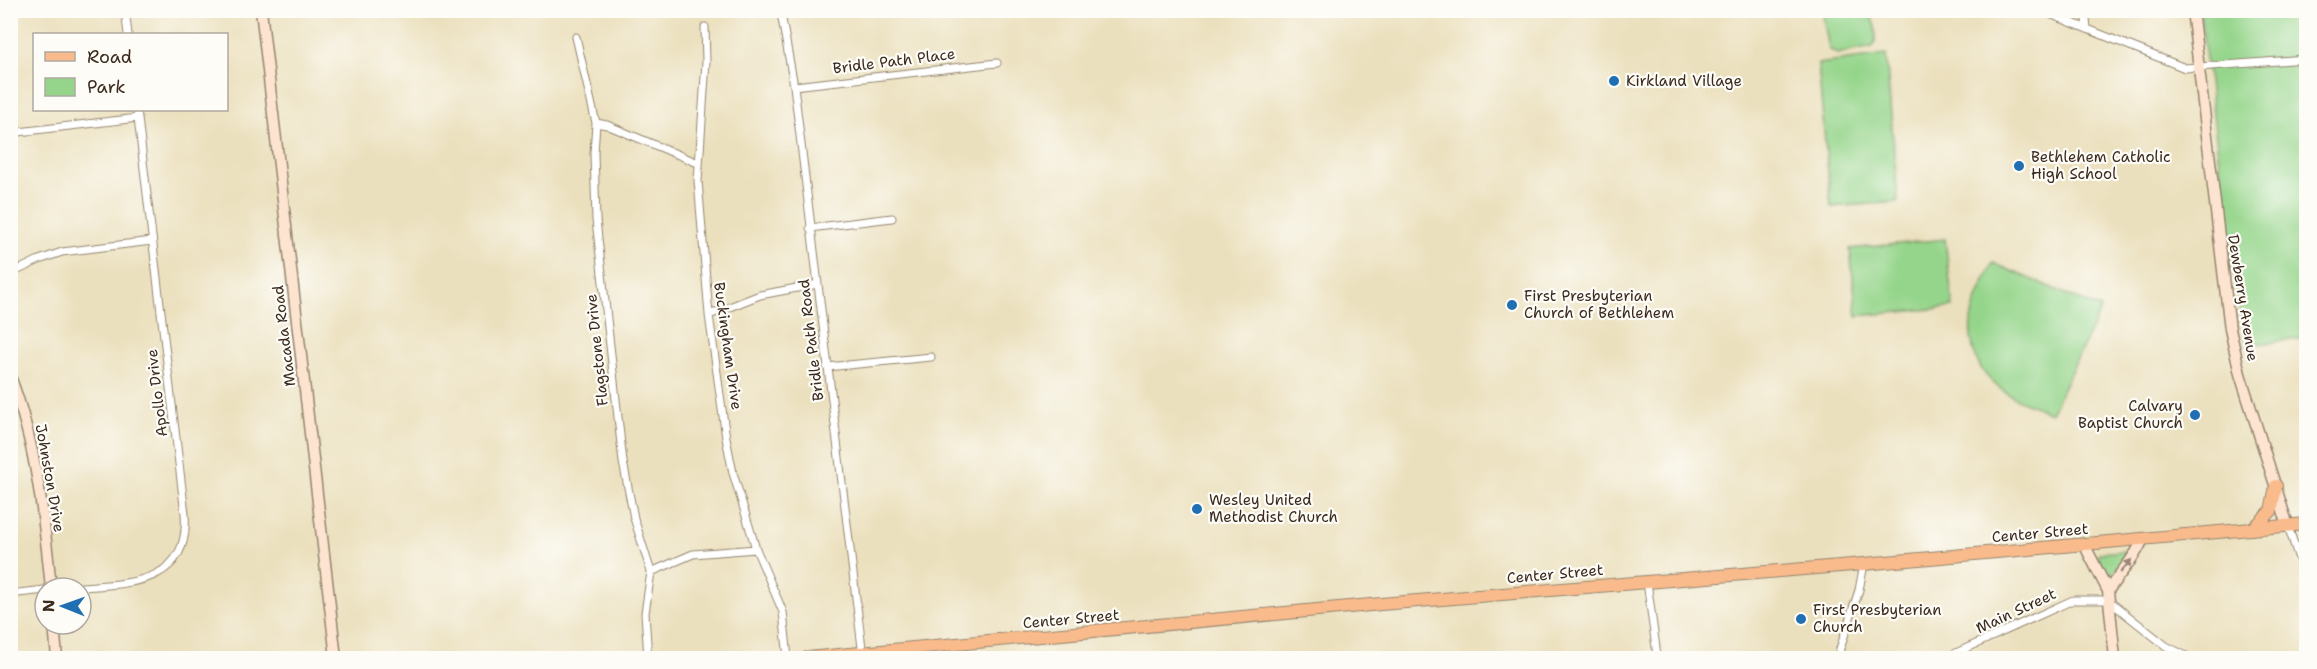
<svg xmlns="http://www.w3.org/2000/svg" width="2317" height="669" font-family="'Shantell Sans',sans-serif">
<rect width="100%" height="100%" fill="#fdfcf7"/>
<filter id="ink" filterUnits="userSpaceOnUse"><feTurbulence type="fractalNoise" baseFrequency=".0167" numOctaves="2"/><feDisplacementMap in="SourceGraphic" scale="12" xChannelSelector="R" yChannelSelector="G"/><feConvolveMatrix kernelMatrix="1 2 1 2 8 2 1 2 1" color-interpolation-filters="sRGB"/></filter>
<filter id="wash" filterUnits="userSpaceOnUse"><feTurbulence type="fractalNoise" baseFrequency=".008" numOctaves="4" result="noise"/><feDisplacementMap in="SourceGraphic" scale="24" xChannelSelector="R" yChannelSelector="G"/><feGaussianBlur stdDeviation="1.35" result="paint"/><feColorMatrix in="noise" values="0 0 0 0 0 0 0 0 0 0 0 0 0 0 0 0 0 1.4 0 .05"/><feComposite in="paint" operator="in"/></filter>
<g filter="url(#wash)">
<rect width="100%" height="100%" fill="#ebe0bd"/>
<path fill="#95d58b" stroke="#688054" stroke-width="1.5" d="M1829 11H1867C1875 21 1878 32 1874 45L1872 47 1837 54 1829 49 1823 17Z
M2200 11H2306V338L2247 345 2233 273Z
M1886 55 1898 202 1831 207 1818 64Z
M1945 239 1953 307 1857 316 1850 249Z
M1993 263 2101 309 2051 413C2015 399 1979 386 1972 343 1970 333 1970 321 1973 311 1977 295 1986 279 1993 263Z
M2124 551 2127 557 2108 577 2097 556 2099 553Z"/>
</g>
<g filter="url(#ink)">
<g fill="none" stroke-linecap="round" stroke-linejoin="round">
<defs>
<path id="street" d="M125 10 128 34
M2040 10 2185 68 2306 59
M2085 10 2087 29
M782 19 794 86 863 656
M705 27 706 61 698 181 709 315 726 438 733 473 756 549 783 612 788 658
M576 37 596 123 594 153 596 220 623 462 634 518 651 572 645 613 648 658
M794 86 997 63
M596 123 607 125 698 163
M10 133 138 118
M810 228 892 218
M10 274 39 260 62 252 152 241
M709 315 760 295 818 284
M827 367 931 357
M2288 526 2306 580
M651 572 693 554 756 549
M1647 582 1657 655
M69 588C121 583 191 589 185 514L137 110
M10 594 45 590
M1837 658 1859 590 1864 564
M1945 658 2073 600H2108L2166 646 2190 658"/>
<path id="secondary" d="M261 10 336 658
M2192 10 2230 329 2240 374 2288 526
M10 376C36 444 44 516 51 588
M2084 544 2108 591 2115 658
M2108 591C2119 573 2135 559 2143 539
M54 624 57 658"/>
<path id="primary" d="M2253 529 2271 511 2276 486
M807 658 1381 604 1864 564 2306 524"/>
</defs>
<use href="#street" stroke="#93856e" stroke-width="9"/>
<use href="#secondary" stroke="#93856e" stroke-width="13"/>
<use href="#primary" stroke="#93856e" stroke-width="14"/>
<use href="#street" stroke="#fff" stroke-width="7"/>
<use href="#secondary" stroke="#fde4d1" stroke-width="10"/>
<use href="#primary" stroke="#fabb8c" stroke-width="12"/>
</g>
<defs><path id="oneway-solid" d="M-6-.8H1V-3.2L6.5 0L1 3.2V.8H-6Z" transform="scale(1.5)"/></defs>
<use fill="#9c8778" href="#oneway-solid" transform="translate(2126 566) rotate(-50)"/>
</g>
<g fill="#1f6fb2" stroke="#fdfcf7" stroke-width="2">
<circle cx="1614" cy="81" r="6"/>
<circle cx="2019" cy="166" r="6"/>
<circle cx="1512" cy="305" r="6"/>
<circle cx="2195" cy="415" r="6"/>
<circle cx="1197" cy="509" r="6"/>
<circle cx="1801" cy="619" r="6"/>
</g>
<g text-anchor="middle" stroke-width="4.5" stroke-linejoin="round" paint-order="stroke">
<g font-size="15" fill="#3b2a1e" stroke="#fdfcf7">
<text transform="translate(894 61) rotate(-7)" y="5">Bridle Path Place</text>
<text transform="translate(2243 298) rotate(81)" y="5">Dewberry Avenue</text>
<text transform="translate(284 336) rotate(-97)" y="5">Macada Road</text>
<text transform="translate(811 340) rotate(-97)" y="5">Bridle Path Road</text>
<text transform="translate(728 346) rotate(82)" y="5">Buckingham Drive</text>
<text transform="translate(597 350) rotate(-96)" y="5">Flagstone Drive</text>
<text transform="translate(157 393) rotate(-97)" y="5">Apollo Drive</text>
<text transform="translate(50 478) rotate(80)" y="5">Johnston Drive</text>
<text transform="translate(2040 533) rotate(-5)" y="5">Center Street</text>
<text transform="translate(1555 574) rotate(-5)" y="5">Center Street</text>
<text transform="translate(2016 611) rotate(-25)" y="5">Main Street</text>
<text transform="translate(1071 619) rotate(-5)" y="5">Center Street</text>
</g>
<g font-size="15" fill="#3b2a1e" stroke="#fdfcf7" text-anchor="start">
<text x="1626" y="86">Kirkland Village</text>
<text x="2031" y="162">Bethlehem Catholic<tspan x="2031" dy="17">High School</tspan></text>
<text x="1524" y="301">First Presbyterian<tspan x="1524" dy="17">Church of Bethlehem</tspan></text>
<text x="2183" y="411" text-anchor="end">Calvary<tspan x="2183" dy="17">Baptist Church</tspan></text>
<text x="1209" y="505">Wesley United<tspan x="1209" dy="17">Methodist Church</tspan></text>
<text x="1813" y="615">First Presbyterian<tspan x="1813" dy="17">Church</tspan></text>
</g>
</g>
<rect width="2317" height="669" fill="none" stroke="#fdfcf7" stroke-width="36"/>
<rect x="33" y="33" width="195" height="78" fill="#fdfcf7" stroke="#afa8a0" stroke-width="1.5"/>
<rect x="45" y="52" width="30" height="9" fill="#fabb8c" stroke="#afa8a0" stroke-width="1.5"/>
<text x="87" y="63" font-size="18" fill="#3b2a1e">Road</text>
<rect x="45" y="78" width="30" height="18" fill="#95d58b" stroke="#afa8a0" stroke-width="1.5"/>
<text x="87" y="93" font-size="18" fill="#3b2a1e">Park</text>
<g transform="translate(63 606) rotate(271)"><circle r="28" fill="#fdfcf7" stroke="#afa8a0" stroke-width="1.5"/>
<path d="M0-4.5L10 22L0 15L-10 22Z" fill="#1f6fb2"/>
<text y="-9" font-size="16" font-weight="bold" text-anchor="middle" fill="#3b2a1e">N</text>
</g>
</svg>
